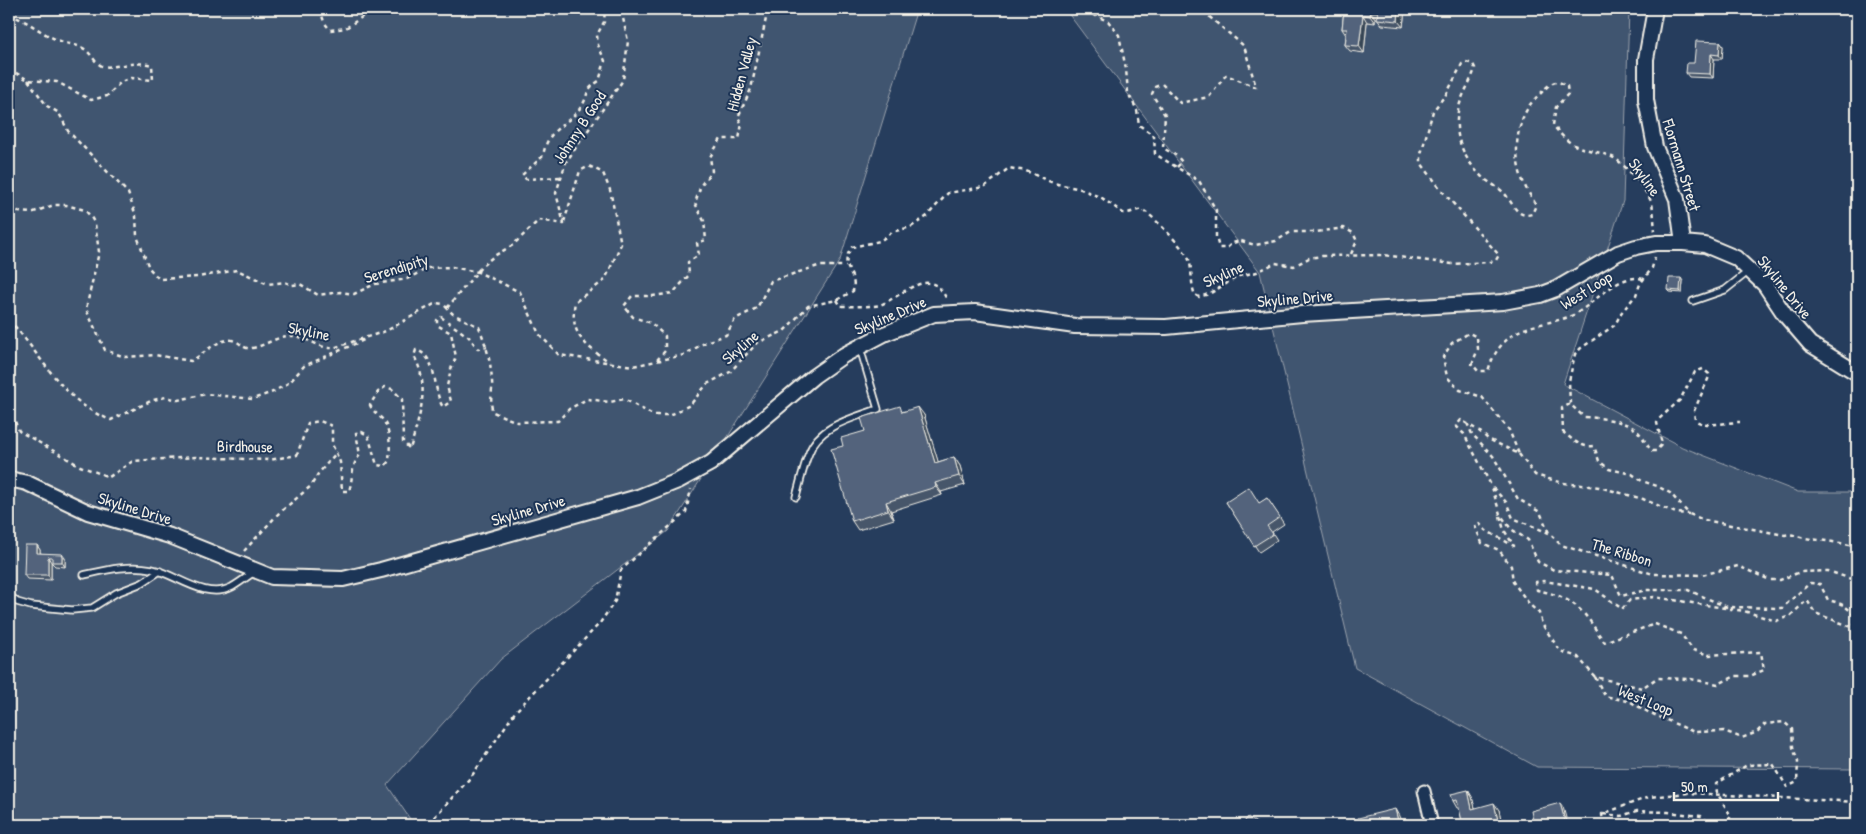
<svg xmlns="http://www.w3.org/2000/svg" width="1866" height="834" font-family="'Patrick Hand',sans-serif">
<rect width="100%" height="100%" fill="#263d5d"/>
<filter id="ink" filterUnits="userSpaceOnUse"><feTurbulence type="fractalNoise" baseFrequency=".02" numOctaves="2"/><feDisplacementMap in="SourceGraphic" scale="10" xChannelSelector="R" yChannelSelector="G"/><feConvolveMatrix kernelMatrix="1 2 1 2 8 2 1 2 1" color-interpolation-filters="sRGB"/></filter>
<g filter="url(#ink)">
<path fill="#40546f" stroke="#9aa2ac" d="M9 9H917L840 260 668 531 501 659 387 785 414 825H9Z
M1065 9H1629L1623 201 1563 384 1682 447 1798 492H1857V769L1537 767 1355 668 1260 272Z"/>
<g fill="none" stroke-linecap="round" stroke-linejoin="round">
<defs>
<path id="service" d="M1693 301 1725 290 1749 271
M796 497C800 483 803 467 809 453 819 425 854 418 878 409L860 348
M84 575C106 570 129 564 152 569 176 574 205 601 232 587 239 583 247 577 254 572
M9 595 17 602 31 606 72 610 92 608 116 593 142 583 160 571"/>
<path id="minor" d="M1424 791 1432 825"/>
<path id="tertiary" d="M1655 9 1646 59V100L1655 147 1677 199 1683 243
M9 479 27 483 88 512 170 536 272 577 343 579 381 570 638 497 678 481 711 463 814 376 844 355 884 334 934 314 975 312 1075 326 1166 327 1302 314 1503 302 1540 295 1556 289 1618 253 1636 247 1656 243H1683L1705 245 1736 258 1765 285 1785 315 1810 344 1857 373"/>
</defs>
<use href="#service" stroke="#f4f1e8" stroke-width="9"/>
<use href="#minor" stroke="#f4f1e8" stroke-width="15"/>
<use href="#tertiary" stroke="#f4f1e8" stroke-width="18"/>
<path stroke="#f4f1e8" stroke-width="2.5" stroke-dasharray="4 4" stroke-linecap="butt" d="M320 9 324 22 330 30 346 28 372 10 438 9
M1088 9 1091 14 1108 21 1119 35 1126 69 1128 93 1137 110 1139 125 1154 136 1155 154 1199 181 1216 210V237L1219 248H1227L1232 243 1241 241 1255 245 1276 241 1291 232H1316L1344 228 1353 233 1357 241 1351 254
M9 15C30 21 41 34 60 41 69 45 78 44 86 50 92 55 95 63 102 66 114 69 133 60 152 65L153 80 131 78 121 82 107 96 91 100 57 82 28 80 9 69
M28 80 47 106 59 113 68 131 128 193 136 216 137 236 149 268 159 279 198 277 237 270 268 284 285 282 292 285 300 284 318 295 340 292 354 294 375 284 407 279 428 268 452 267 478 272 520 292 539 334 559 355 633 366 684 355 706 342 726 335 735 319 757 308 771 281 818 266H846
M1177 167 1182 162 1177 156 1163 148 1165 115 1152 94 1155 87 1162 84 1180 103 1209 97 1226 75 1256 87 1244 46 1200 9
M560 177 526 179 522 175 543 156C548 126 567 127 581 107 590 94 583 91 599 81L605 61 598 45 597 35 604 22 605 9
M9 197 19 212 31 213 54 205H66L85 210 91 217 95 224 99 252 86 309 105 350 125 357 155 355 191 361C204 354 221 335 235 341 241 343 244 350 252 348 266 346 277 335 293 336 307 337 320 349 333 348L386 331 436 303 443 304 453 314 479 327C486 344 491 362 492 381 493 391 489 402 493 412L517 422 558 421 569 409 587 399 610 402 624 399 653 415H670L690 405 707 384 730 372 757 343 784 331 808 306 837 300 853 291C858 272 837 268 852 247L880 241 892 232 911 227 926 217 948 193 984 187 1009 168 1026 171 1053 183 1081 189 1102 198 1123 213C1130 214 1136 209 1142 210 1150 212 1184 249 1188 257 1193 269 1190 283 1195 295L1199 297 1209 294 1239 276 1257 272 1275 263 1294 266 1309 258 1322 256 1383 255 1452 264 1491 262 1496 260 1499 255 1443 192 1421 163V154L1433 111 1447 93 1462 64 1466 62 1473 64 1475 68C1472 80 1462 94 1459 107 1452 134 1463 158 1482 177 1489 183 1497 186 1504 193 1513 202 1516 219 1532 214L1536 205C1533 199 1529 194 1526 188 1511 158 1514 116 1540 94 1545 89 1551 81 1559 82L1567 86 1568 94 1556 107 1553 125C1574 153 1584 146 1612 157 1623 161 1649 193 1652 204 1654 212 1654 222 1655 231
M564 222 580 171 589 166 603 173 610 190 621 244 605 280 575 302C569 334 585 346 610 362
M1655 257 1652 268 1640 284 1636 295 1621 313 1615 325 1581 348 1575 354 1569 381 1570 404 1584 417C1601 418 1629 420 1640 434 1645 440 1647 446 1652 451H1656L1662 444 1657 423 1659 419 1680 400 1695 372 1703 369 1709 374V377L1694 411 1695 420C1704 428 1728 422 1740 422
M1643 279C1618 272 1595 304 1573 315 1554 324 1528 323 1511 336 1498 347 1493 355 1488 371H1478L1472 364 1478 349 1477 337 1469 333 1452 343 1443 357 1447 377 1460 390 1482 397 1509 430 1519 454 1488 439 1479 431 1461 420 1456 426 1464 434 1492 487 1500 514 1511 529 1528 540 1538 562 1554 570 1612 575 1621 596 1646 590H1688L1727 607 1782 608 1810 583 1820 584 1828 600C1841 603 1849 607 1857 619
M837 300 841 306C848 306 875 307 880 305 903 296 931 263 947 300
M447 308 482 266 494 256 513 245 539 220 564 224 556 193 566 162 623 80 628 41 621 9
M9 320C41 354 64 404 111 420L153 400 166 397 178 400 206 394 253 399 273 392 290 382 304 366 364 340
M657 360 665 351V336L651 323 633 317 624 306 632 296H653L673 293 689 275 688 262 699 255 697 243 706 240 704 221 695 203 701 185 712 171 710 157 721 139H739L742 124 738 117 751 89 768 9
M1570 404 1562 408 1563 432C1573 440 1581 448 1594 446L1599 461 1609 469 1632 474 1642 481 1657 486 1670 493 1689 514 1704 520 1785 535C1793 533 1797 537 1805 538 1823 541 1840 542 1857 547
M9 417 14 419 19 431 80 466 109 477 133 461 196 457 269 460 297 455 308 423 320 421 332 426V444L340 462 342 491H349C353 479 351 464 360 455L356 433 362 432 368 435 377 465 385 466 389 461C390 448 391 432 383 420 378 414 373 412 370 405L378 392 385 387 392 389 402 399 403 442 410 449C419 418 431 387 414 356L416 350C439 357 432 391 443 407L451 401 447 386 451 369 456 357 451 333 437 325V320L441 317 469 337 478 349 487 347
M1467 423 1472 434 1493 456 1518 499 1540 512 1549 533 1561 545 1653 574 1702 575 1738 566 1770 580H1780L1800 572 1828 571 1857 581
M1519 454 1535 475 1563 483 1599 487 1643 499 1676 513 1689 514
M1493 488 1506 502 1513 518 1549 533
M1500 516 1504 530 1514 546 1485 530 1479 523 1475 526 1482 543 1499 550 1511 566 1513 582 1530 605 1539 613 1542 624 1560 651 1578 657 1595 677
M244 551 278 514 311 486 318 474 337 452
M1603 814 1621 816 1637 811 1668 812 1701 816 1712 825
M429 823 471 777 515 712 600 623 615 601 621 570 686 512 691 489
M1603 825 1602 814 1649 797 1688 793 1857 802
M1723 825H1726L1731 816 1717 793 1716 784 1747 765 1773 764 1787 787 1797 782 1798 762 1793 747 1792 729 1784 722 1765 724 1757 732 1742 738 1724 731 1694 732 1648 712 1631 702 1605 696 1595 677 1642 688 1657 678 1690 679 1718 684 1736 676H1750L1764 670 1761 652 1709 655 1693 650 1681 634 1655 624 1604 642C1583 610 1576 598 1537 590L1536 582 1544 581 1595 589 1622 609 1630 600 1654 597 1744 611 1776 621 1790 616 1807 600 1815 613 1852 627 1857 621"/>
<use href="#service" stroke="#1d3557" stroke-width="5.5"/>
<use href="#minor" stroke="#1d3557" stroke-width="11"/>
<use href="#tertiary" stroke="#1d3557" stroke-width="14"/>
</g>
<path fill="#47566a" stroke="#f4f1e8" d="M1344 9H1405L1403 27 1382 25 1377 18H1375V23L1367 22 1364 53 1350 51 1345 45 1346 35 1342 29Z
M1720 42 1723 46 1722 59H1714L1713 78 1689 77 1686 73 1694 63Z
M1683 281 1682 293 1670 292 1668 290Z
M904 411 924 415 938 462 954 457 960 466 965 485 941 492 942 495 891 511 894 519 858 530 852 521 843 446 865 431Z
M1267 498 1284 524 1272 532 1277 540 1259 552 1226 502 1260 503Z
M37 545 40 550V553L65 558V567L55 566 51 562V580L27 579 24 575Z
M1468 790 1472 797 1475 808 1499 810 1502 825H1463L1459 808H1457L1453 801Z"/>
<path fill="#394656" stroke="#f4f1e8" d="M1399 9H1405L1403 27 1398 21Z
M1371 12 1375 18V23L1370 16Z
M1363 15 1367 22 1364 53 1359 46Z
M1720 42 1723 46 1722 59 1719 55Z
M1711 54 1714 59 1713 78 1710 74Z
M1681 278 1683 281 1682 293 1680 291Z
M918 407 924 415 941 471 935 463Z
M954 457 960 466 965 485 959 476Z
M935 483 941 492 942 495 936 487Z
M886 502 891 511 894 519 888 510Z
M37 545 40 550V558L37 553Z
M62 554 65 558V567L62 562Z
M48 557 51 562V580L48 575Z
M1468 790 1472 797 1477 815 1472 809Z
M1494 803 1499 810 1502 825H1499Z
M1560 803 1563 807 1568 825H1566Z
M1395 809 1399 816 1402 825H1399Z"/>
<path fill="#52647b" stroke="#f4f1e8" d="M1344 9H1399L1398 21 1377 19 1378 12H1371L1370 16 1363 15 1359 46 1345 45 1347 29H1342Z
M1696 41 1720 42 1719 55 1711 54 1710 74 1686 73 1687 63H1694Z
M1669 278H1681L1680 291 1668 290Z
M900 406 902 412 918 407 935 463 954 457 959 476 935 483 936 487 886 502 888 510 852 521 831 449 843 446 841 438 865 431 861 418Z
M1249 487 1259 503 1267 498 1280 517 1267 526 1273 534 1254 546 1226 502Z
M25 545H37V553L62 554V562H52V557H48V575H24Z
M1468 790 1472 809 1494 803 1499 825H1479L1478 824 1472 825H1463L1457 800 1453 801 1451 794Z
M1560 803 1566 825H1534L1531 811Z
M1395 809 1399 825H1353L1352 824 1359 823 1358 818Z
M1248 817 1259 825H1242Z"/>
</g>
<g text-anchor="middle" stroke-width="4" stroke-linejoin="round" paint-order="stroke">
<g font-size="16" fill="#f4f1e8" stroke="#1d3557">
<text transform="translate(741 74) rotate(-75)" y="6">Hidden Valley</text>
<text transform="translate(579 127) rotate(-57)" y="6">Johnny B Good</text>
<text transform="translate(1682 165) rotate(73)" y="6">Flormann Street</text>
<text transform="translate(1645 177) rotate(54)" y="6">Skyline</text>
<text transform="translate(396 268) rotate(-17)" y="6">Serendipity</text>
<text transform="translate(1223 274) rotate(-24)" y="6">Skyline</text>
<text transform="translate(1785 287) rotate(51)" y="6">Skyline Drive</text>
<text transform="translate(1586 290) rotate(-32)" y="6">West Loop</text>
<text transform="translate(1295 298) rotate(-5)" y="6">Skyline Drive</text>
<text transform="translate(890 315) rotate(-23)" y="6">Skyline Drive</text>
<text transform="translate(309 331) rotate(11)" y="6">Skyline</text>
<text transform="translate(740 347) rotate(-41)" y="6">Skyline</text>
<text transform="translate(245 446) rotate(1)" y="6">Birdhouse</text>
<text transform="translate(135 508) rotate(17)" y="6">Skyline Drive</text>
<text transform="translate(528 510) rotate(-16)" y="6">Skyline Drive</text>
<text transform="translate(1622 552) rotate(17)" y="6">The Ribbon</text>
<text transform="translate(1646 700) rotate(22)" y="6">West Loop</text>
</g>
</g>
<rect width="1866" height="834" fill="none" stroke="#1d3557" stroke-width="30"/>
<rect x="15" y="15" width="1836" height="804" fill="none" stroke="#f4f1e8" stroke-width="2" filter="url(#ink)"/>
<path d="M1674 792v8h104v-8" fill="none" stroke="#f4f1e8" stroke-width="2.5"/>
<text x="1681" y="792" font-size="15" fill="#f4f1e8" stroke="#1d3557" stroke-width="4" paint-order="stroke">50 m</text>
</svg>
